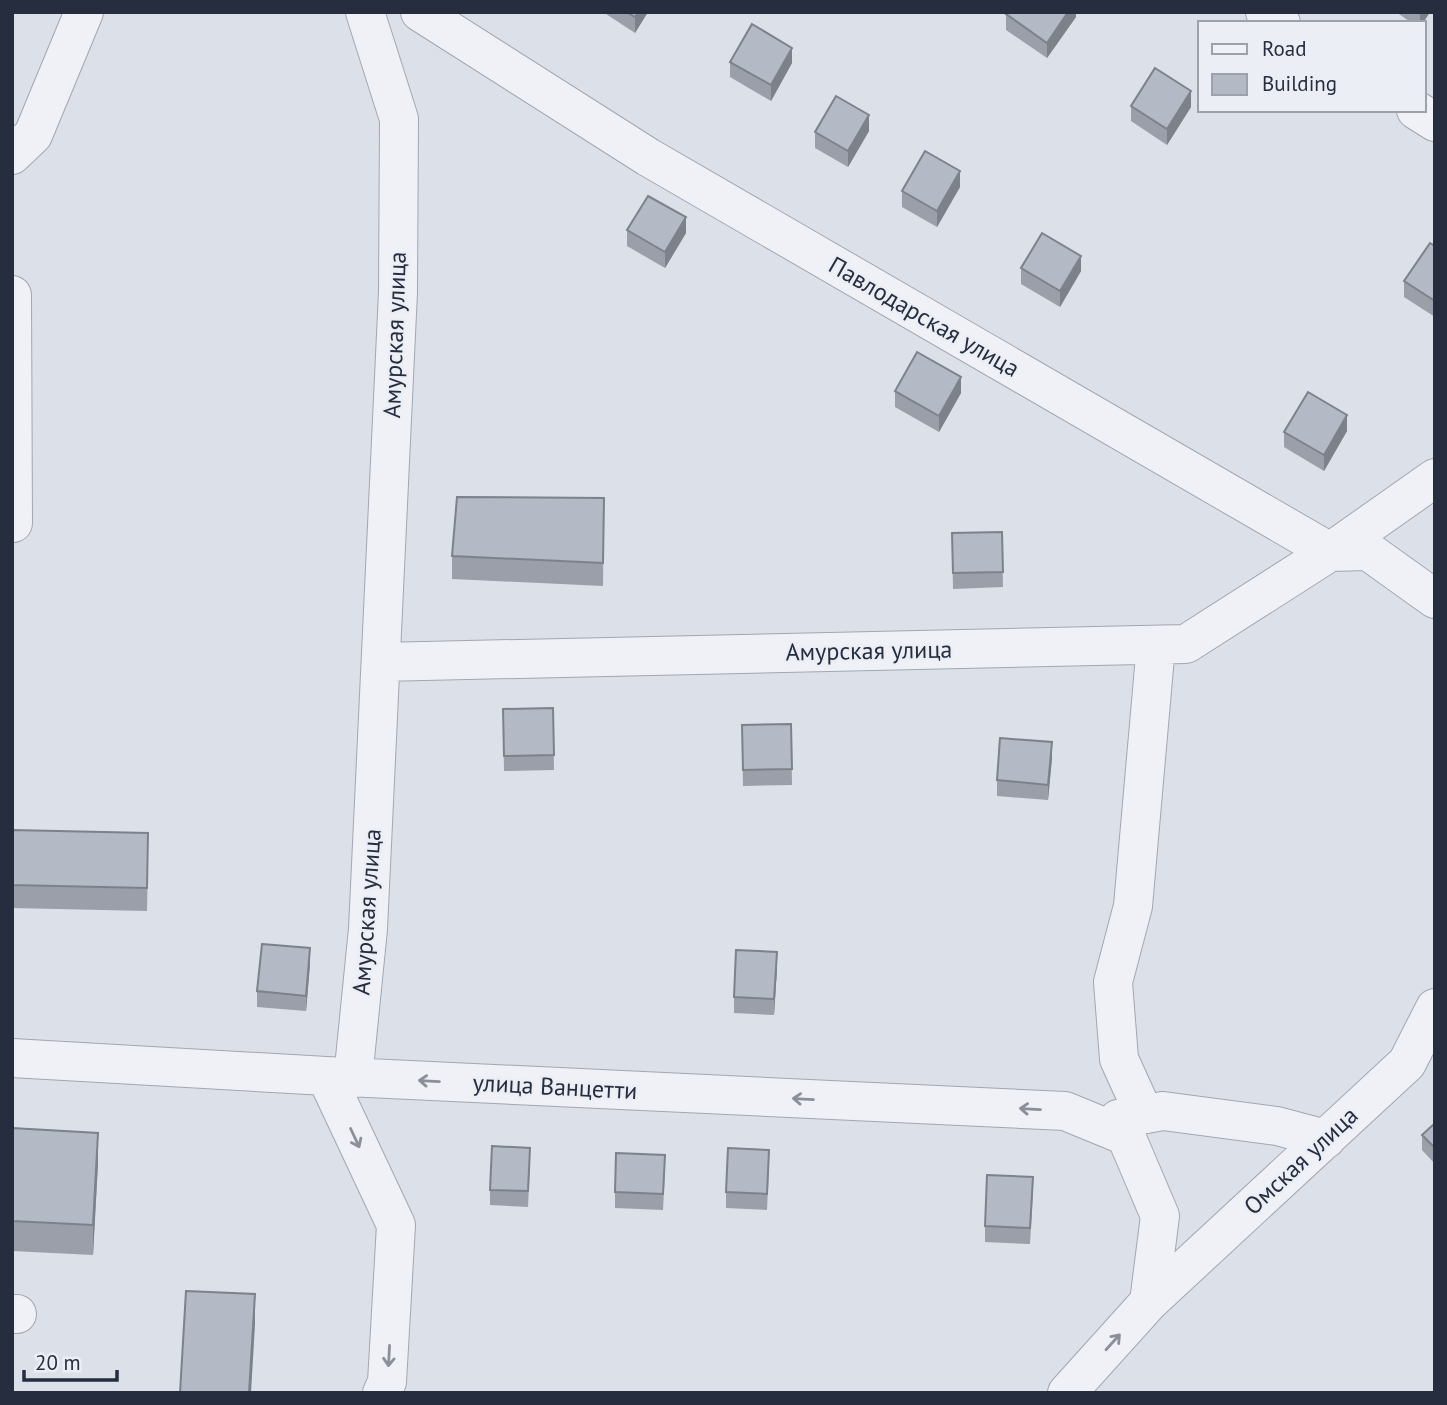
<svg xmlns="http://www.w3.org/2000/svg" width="1447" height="1405" font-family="'PT Sans',sans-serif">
<rect width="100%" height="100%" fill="#dce0e8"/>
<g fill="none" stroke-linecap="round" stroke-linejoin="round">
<defs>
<path id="minor" d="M420 12 648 157 1330 552 1368 551 1435 599
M1265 12 1281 23
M1416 110 1435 122
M12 155 33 135 84 12
M12 295 13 523
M381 662 1186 644 1330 552 1435 478
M12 1058 326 1076 1065 1111 1126 1136 1160 1216 1149 1302 1067 1393
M326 1076 396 1225 387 1382 382 1393
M353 1078 368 929 398 292 399 119 365 12
M1144 1114 1119 1059 1113 982 1133 906 1156 645
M1118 1119 1163 1111 1277 1126 1326 1139
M1149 1302 1407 1063 1435 1008
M12 1314H17"/>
</defs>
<use href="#minor" stroke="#a1a7b2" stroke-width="40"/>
<use href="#minor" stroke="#eff1f6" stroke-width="38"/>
</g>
<path fill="#9a9fa9" d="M603 12H648L635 33Z
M1076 12V17L1047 58 1006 30V14Z
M1396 12H1430L1423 23H1412Z
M730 62 792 63 771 101 730 77Z
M1131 106 1191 107 1167 145 1131 121Z
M869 131 848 167 815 148V132Z
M960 187 937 227 902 207V191Z
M627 230 686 233 665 268 627 246Z
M1435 246V317L1404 297V281Z
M1021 268 1081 271 1060 307 1021 284Z
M895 391 961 393 939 432 895 407Z
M1347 431 1324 471 1284 447V432Z
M604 498 603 586 452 579V556Z
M1002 532 1003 587 953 589 952 533Z
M553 708 554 770 504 771 503 709Z
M791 724 792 785 743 786 742 725Z
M1052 758 1048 800 997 796V780Z
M12 830 148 856 147 911 12 908Z
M310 964 306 1011 257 1007V991Z
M777 968 774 1015 734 1013V997Z
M1435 1123V1164L1422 1150V1135Z
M12 1128 98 1163 93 1255 12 1251Z
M530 1163 528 1207 490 1205V1190Z
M769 1166 767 1210 726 1208V1192Z
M665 1171 663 1210 615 1208V1192Z
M1033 1193 1030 1244 985 1242V1226Z"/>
<path fill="#7d828a" d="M638 12H648L635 33V17Z
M1068 12H1076V17L1047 58V43Z
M1420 12H1430L1423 23H1420Z
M792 48V63L771 101V85Z
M1191 91V107L1167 145V129Z
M869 115V131L848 167V151Z
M960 171V187L937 227V211Z
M686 217V233L665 268V252Z
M1081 256V271L1060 307V291Z
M961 377V393L939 432V416Z
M1347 415V431L1324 471V455Z
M1052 742V758L1048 800V785Z
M310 948V964L306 1011V996Z
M777 952V968L774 1015V999Z
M98 1133V1163L93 1255V1225Z
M255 1294V1324L251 1393H249Z"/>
<path fill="#b3b9c5" stroke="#7d828a" stroke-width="2" d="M627 12H638L635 17Z
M1008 12H1068L1047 43 1006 14Z
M752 24 792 48 771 85 730 62Z
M1155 68 1191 91 1167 129 1131 106Z
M836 96 869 115 848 151 815 132Z
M925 151 960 171 937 211 902 191Z
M648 196 686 217 665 252 627 230Z
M1042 233 1081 256 1060 291 1021 268Z
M1430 243 1435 246V301L1404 281Z
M917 352 961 377 939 416 895 391Z
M1308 392 1347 415 1324 455 1284 432Z
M457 497 604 498 603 563 452 556Z
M1002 532 1003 572 953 573 952 533Z
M553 708 554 755 504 756 503 709Z
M791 724 792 769 743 770 742 725Z
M1000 738 1052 742 1048 785 997 780Z
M12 830 148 833 147 888 12 885Z
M262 944 310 948 306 996 257 991Z
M736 950 777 952 774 999 734 997Z
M1435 1123V1148L1422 1135Z
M12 1128 98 1133 93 1225 12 1221Z
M492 1146 530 1148 528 1191 490 1190Z
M728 1148 769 1150 767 1194 726 1192Z
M616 1153 665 1155 663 1194 615 1192Z
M987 1175 1033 1177 1030 1228 985 1226Z
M186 1291 255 1294 249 1393H180Z"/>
<defs><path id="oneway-shaft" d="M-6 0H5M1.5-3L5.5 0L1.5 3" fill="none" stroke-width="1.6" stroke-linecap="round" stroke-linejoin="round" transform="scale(1.75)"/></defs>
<g stroke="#8a8f9a">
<use href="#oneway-shaft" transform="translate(429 1081) rotate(-177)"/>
<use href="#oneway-shaft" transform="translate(803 1099) rotate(-177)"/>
<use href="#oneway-shaft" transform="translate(1030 1109) rotate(-177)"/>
<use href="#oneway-shaft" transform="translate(355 1138) rotate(65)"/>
<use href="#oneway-shaft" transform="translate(1113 1342) rotate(-48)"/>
<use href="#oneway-shaft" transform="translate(389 1356) rotate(93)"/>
</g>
<g text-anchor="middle" stroke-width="5" stroke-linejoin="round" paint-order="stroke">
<g font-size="24" fill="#252d3f" stroke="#ebeff5">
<text transform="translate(924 317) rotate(30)" y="8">Павлодарская улица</text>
<text transform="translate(395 335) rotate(-88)" y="8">Амурская улица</text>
<text transform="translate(869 651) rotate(-1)" y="8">Амурская улица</text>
<text transform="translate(367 912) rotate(-86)" y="8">Амурская улица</text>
<text transform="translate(555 1087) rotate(3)" y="8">улица Ванцетти</text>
<text transform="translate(1301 1161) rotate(-43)" y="8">Омская улица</text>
</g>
</g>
<rect width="1447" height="1405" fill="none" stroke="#252d3f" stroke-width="28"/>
<rect x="1198" y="21" width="228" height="91" fill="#ebeff5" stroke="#9ca1ac" stroke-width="2"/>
<rect x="1212" y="44" width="35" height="10" fill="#eff1f6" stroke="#9ca1ac" stroke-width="2"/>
<text x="1262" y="56" font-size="21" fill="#252d3f">Road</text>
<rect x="1212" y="74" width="35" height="21" fill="#b3b9c5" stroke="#9ca1ac" stroke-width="2"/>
<text x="1262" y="91" font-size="21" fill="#252d3f">Building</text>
<path d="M24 1370v10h93v-10" fill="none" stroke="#252d3f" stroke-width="3.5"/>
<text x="35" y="1370" font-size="21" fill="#252d3f" stroke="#ebeff5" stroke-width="5" paint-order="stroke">20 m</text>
</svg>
